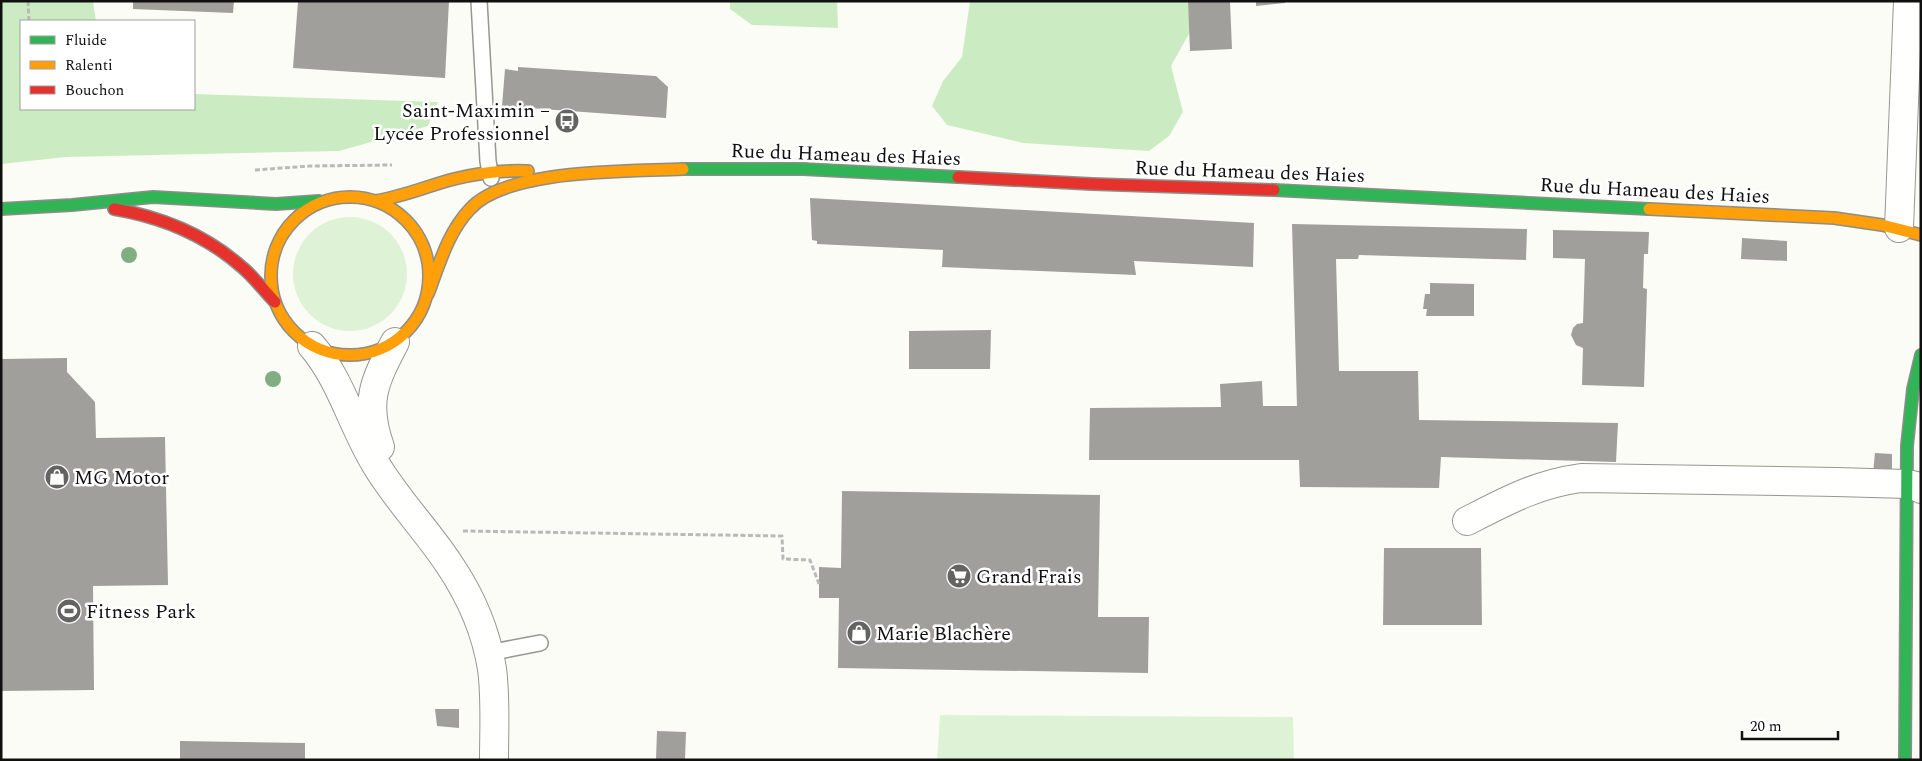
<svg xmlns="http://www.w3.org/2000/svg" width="1922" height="761" font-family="Spectral,serif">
<rect width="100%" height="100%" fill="#fcfcf6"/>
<path fill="#def3d5" d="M293 274a57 57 0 1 1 114 0a57 57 0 1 1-114 0Z
M940 715 1293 717 1294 760H937Z"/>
<path fill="#cbecc2" d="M1 1H93L96 21H21V109H194V94L438 102 428 126 339 151 66 157 1 164Z
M730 1H837L838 28 752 25 730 9Z
M970 1H1188L1190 32 1171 66 1183 112 1169 136 1149 151 1023 143 947 125 932 106 943 81 962 57Z"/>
<path fill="#a09f9b" d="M133 1H234L233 13 133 9Z
M298 1H449L445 78 293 68Z
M1188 1H1230L1232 49 1190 51Z
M1256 1H1285V3L1256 6Z
M518 67 656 76 668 87 666 118 502 106 505 69 518 71Z
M810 198 1254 223 1253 267 1134 261 1136 275 942 267 943 250 817 244V241L812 240Z
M1292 224 1527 229 1526 260 1359 255 1358 259H1336L1339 371H1418L1419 420 1618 423 1616 462 1441 457 1439 488 1300 487 1299 460H1089L1090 408 1221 407 1220 384 1262 381 1263 406H1297Z
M1553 230 1649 232 1648 254H1644L1643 288 1647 289 1644 387 1582 385 1583 348 1576 345 1571 335 1573 328 1577 324 1583 323 1585 259 1553 258Z
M1742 238 1787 241V261L1741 259Z
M1430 283 1474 284V316H1426L1427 309H1423L1425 294H1430Z
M991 330 990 369H909V331Z
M67 358V372L95 402 96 438 165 437 168 585 93 586 94 690 1 691V359Z
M1875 453 1892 454V474L1873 473Z
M842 491 1100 495 1098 617H1149L1148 673 838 668 839 598H819V567L841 568Z
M1384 548H1481L1482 625H1383Z
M435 709H459V728L437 726Z
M657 731 686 732 685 760H656Z
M180 741 305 743V760H180Z"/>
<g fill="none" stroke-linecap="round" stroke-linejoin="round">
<defs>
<path id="lane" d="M479 1 488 161 491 178
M488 653 540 643"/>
<path id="street" d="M1899 228 1908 1
M312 346C341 380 352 425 375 463 396 499 426 529 449 564 470 595 486 631 492 669 496 699 494 730 494 760
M380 447C364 402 374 382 395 342
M1467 521C1506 501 1537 484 1581 478L1836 482 1907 484 1916 486 1921 489"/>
<path id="fast" d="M683 169H803L958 177
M1274 190 1649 209
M1 209 72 205 153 197 276 204 319 201
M1905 760 1907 446 1913 389 1921 355"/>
<path id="slow" d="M271 276a79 79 0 1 1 158 0a79 79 0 1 1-158 0Z
M375 201C402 197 427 186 454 179 478 173 503 170 528 171
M1649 209 1834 218 1882 225 1921 235
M428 294C439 265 448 232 470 209 507 168 629 172 683 169"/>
<path id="jam" d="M958 177 1092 184 1274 190
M114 209C162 217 206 235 243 268 255 278 264 291 275 302"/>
</defs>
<use href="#lane" stroke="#969694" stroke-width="18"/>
<use href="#street" stroke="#969694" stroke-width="30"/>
<use href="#fast" stroke="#8d8d8a" stroke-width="14"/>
<use href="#slow" stroke="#8d8d8a" stroke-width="14"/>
<use href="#jam" stroke="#8d8d8a" stroke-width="14"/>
<path stroke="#b9b9b8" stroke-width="3" stroke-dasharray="5 2.5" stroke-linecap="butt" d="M28 1 29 21
M255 170 310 166 392 165
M463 531 782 536 783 559 810 560 819 584"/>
<use href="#lane" stroke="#fffffe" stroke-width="15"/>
<use href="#street" stroke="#fffffe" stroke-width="28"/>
<use href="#fast" stroke="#30b455" stroke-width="11"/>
<use href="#slow" stroke="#ff9f0a" stroke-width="11"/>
<use href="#jam" stroke="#e5322d" stroke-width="11"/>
</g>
<g fill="#81ad82">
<circle cx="129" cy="255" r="8"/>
<circle cx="273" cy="379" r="8"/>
</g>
<defs>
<symbol id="bus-disc" viewBox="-11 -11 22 22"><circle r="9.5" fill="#636360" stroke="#fff"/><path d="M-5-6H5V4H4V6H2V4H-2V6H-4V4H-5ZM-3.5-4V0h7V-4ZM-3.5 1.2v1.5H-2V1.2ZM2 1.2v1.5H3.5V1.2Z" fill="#fff"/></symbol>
<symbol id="shop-disc" viewBox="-11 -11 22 22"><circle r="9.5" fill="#636360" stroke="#fff"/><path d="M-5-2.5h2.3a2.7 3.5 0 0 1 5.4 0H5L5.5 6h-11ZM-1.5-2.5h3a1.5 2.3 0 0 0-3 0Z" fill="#fff"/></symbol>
<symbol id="supermarket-disc" viewBox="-11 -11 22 22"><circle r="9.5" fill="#636360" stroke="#fff"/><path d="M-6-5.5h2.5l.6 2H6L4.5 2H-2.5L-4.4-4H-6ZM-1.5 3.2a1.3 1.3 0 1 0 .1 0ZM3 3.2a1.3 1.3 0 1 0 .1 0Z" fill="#fff"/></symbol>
<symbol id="stadium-disc" viewBox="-11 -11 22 22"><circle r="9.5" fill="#636360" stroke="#fff"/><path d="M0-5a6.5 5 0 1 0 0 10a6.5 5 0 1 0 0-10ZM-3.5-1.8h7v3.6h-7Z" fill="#fff"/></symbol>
</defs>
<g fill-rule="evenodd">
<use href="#bus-disc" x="553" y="107" width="28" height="28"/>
<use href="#shop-disc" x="43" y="463" width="28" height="28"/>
<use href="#supermarket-disc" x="945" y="562" width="28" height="28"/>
<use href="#stadium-disc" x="55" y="597" width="28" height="28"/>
<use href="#shop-disc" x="845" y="619" width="28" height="28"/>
</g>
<g text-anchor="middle" stroke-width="5" stroke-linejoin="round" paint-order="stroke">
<g font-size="20" fill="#101010" stroke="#fff" text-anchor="start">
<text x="550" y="117" text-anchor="end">Saint-Maximin –<tspan x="550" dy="23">Lycée Professionnel</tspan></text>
<text x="74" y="484">MG Motor</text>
<text x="976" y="583">Grand Frais</text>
<text x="86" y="618">Fitness Park</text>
<text x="876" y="640">Marie Blachère</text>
</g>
<g font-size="20" fill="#101010" stroke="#fff">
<text transform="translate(846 154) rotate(2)" y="7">Rue du Hameau des Haies</text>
<text transform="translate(1250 171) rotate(2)" y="7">Rue du Hameau des Haies</text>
<text transform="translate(1655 190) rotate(3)" y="7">Rue du Hameau des Haies</text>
</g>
</g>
<rect width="1922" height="761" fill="none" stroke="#101010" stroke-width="5"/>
<rect x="20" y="20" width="175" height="90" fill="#ffffff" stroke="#9f9f9f"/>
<rect x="30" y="36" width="25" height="8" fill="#30b455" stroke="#9f9f9f"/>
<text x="65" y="45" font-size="15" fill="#101010">Fluide</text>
<rect x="30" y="61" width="25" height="8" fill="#ff9f0a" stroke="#9f9f9f"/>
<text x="65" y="70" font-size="15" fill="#101010">Ralenti</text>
<rect x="30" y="86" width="25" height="8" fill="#e5322d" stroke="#9f9f9f"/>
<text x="65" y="95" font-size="15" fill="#101010">Bouchon</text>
<path d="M1742 731v8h96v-8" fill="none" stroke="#101010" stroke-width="2.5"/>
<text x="1750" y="731" font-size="15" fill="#101010" stroke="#ffffff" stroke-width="4" paint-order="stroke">20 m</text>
</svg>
